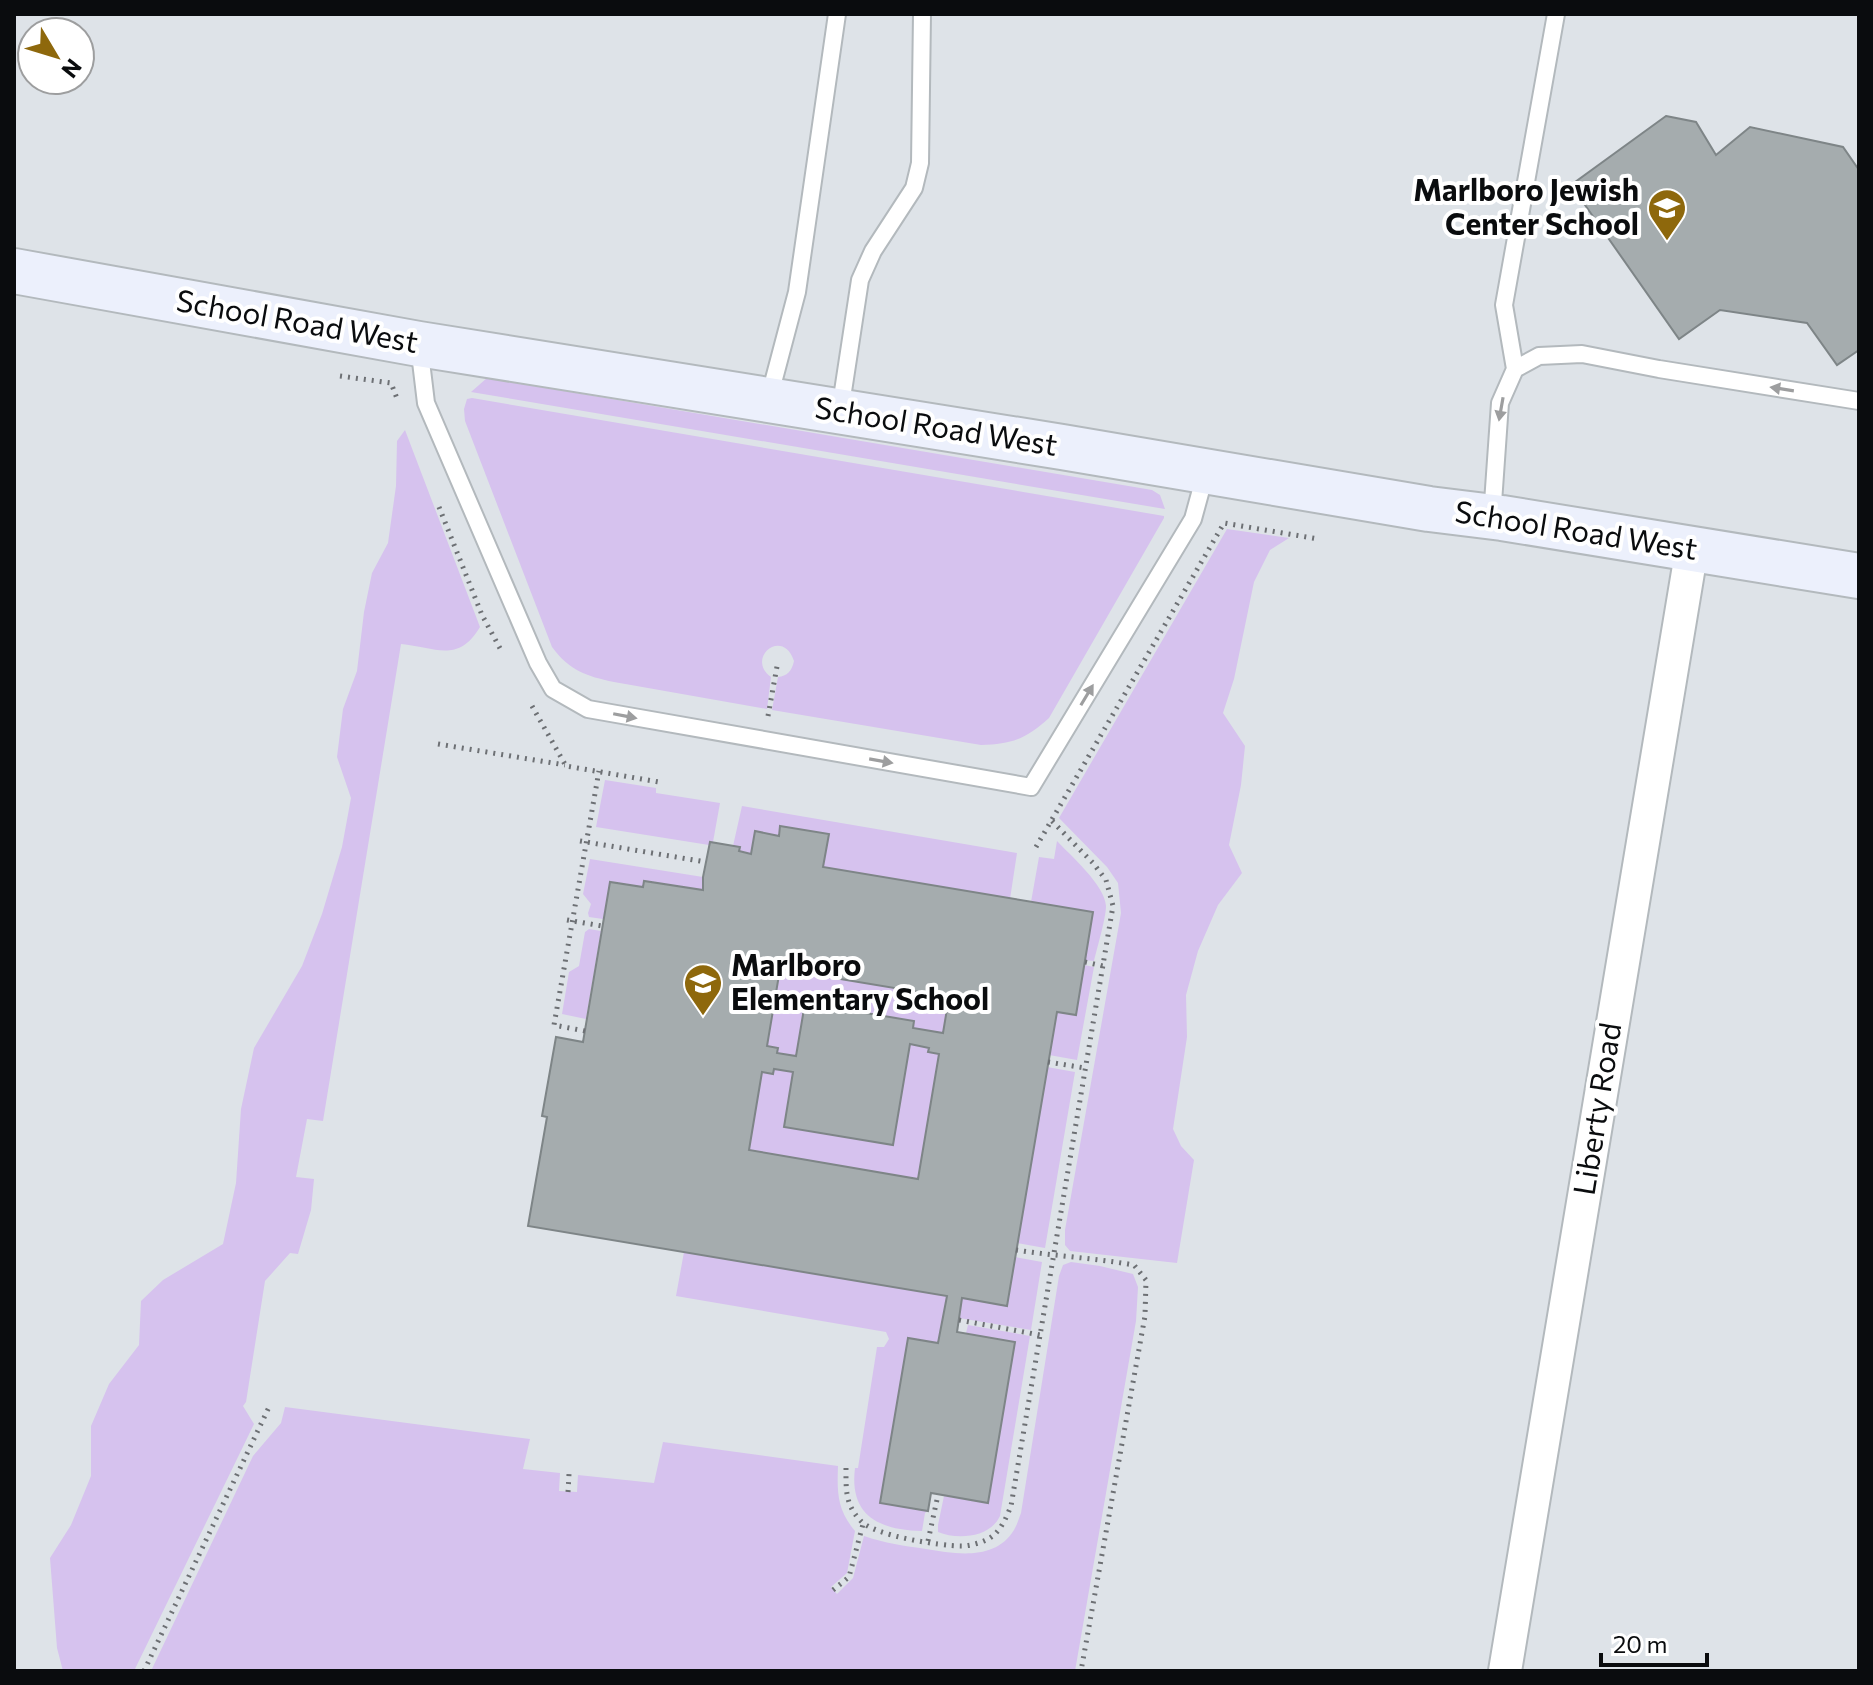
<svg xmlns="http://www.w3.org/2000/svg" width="1873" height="1685" font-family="Commissioner,sans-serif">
<rect width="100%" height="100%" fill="#dee3e8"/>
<path fill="#d6c2ee" d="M487 378 1152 490 1160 495 1165 509 471 392Z
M472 398 1164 516V518L1049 718C1026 739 1012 744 981 745L772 710 778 677C787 676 792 671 794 661 783 627 745 658 771 677L767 709 614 682C586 676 570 671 552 647L465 421 464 409 467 399Z
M405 430 480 627C458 664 435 647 401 644L323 1121 307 1119 296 1177 314 1179 311 1210 298 1254 290 1253 265 1281 246 1402 243 1406 254 1424 134 1671H63L57 1648 50 1558 71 1525 91 1476V1426L109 1384 139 1345 141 1301 163 1280 223 1244 236 1183 241 1109 254 1048 302 966 322 914 342 847 351 798 337 757 343 709 357 671 364 612 372 573 388 543 396 486 397 441Z
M1227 529 1289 538 1270 550 1254 582 1234 679 1223 713 1245 746 1241 785 1229 845 1242 873 1218 905 1198 951 1186 995 1187 1037 1173 1129 1181 1146 1194 1160 1177 1263 1070 1251 1065 1245V1230L1121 913 1118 883 1107 867 1059 818Z
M605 780 656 788V793L720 803 713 842H710L709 845 596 827Z
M742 806 1017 853 1010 899 823 867 828 834 781 826 779 836 755 831 751 854 739 851 740 847 733 846Z
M1057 841C1070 855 1105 885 1106 906 1106 918 1097 948 1094 961L1085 960 1093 913 1031 902 1039 857 1054 859Z
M590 859 703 877V890L644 881 643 887 610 882 603 919 589 917 588 913 591 904 583 894Z
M589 929 601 931 586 1019 562 1014 569 972 579 966 585 932Z
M1084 965 1094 967 1077 1060 1049 1055 1057 1012Z
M780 969 949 997 943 1033 913 1028V1021L806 1003 796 1056 777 1053V1048L767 1046Z
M910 1044 929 1048 928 1052 939 1054 918 1179 749 1150 762 1072 773 1074 774 1069 793 1072 784 1127 892 1145Z
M1047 1067 1075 1072 1045 1248 1017 1243Z
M684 1252 947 1296 938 1343 908 1339 928 1511 925 1513 922 1531C879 1530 849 1516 855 1468H858L877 1347H884L889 1339 886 1332 676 1296Z
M1015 1257 1042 1262 1031 1330 959 1318 962 1298 1007 1306Z
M1071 1262 1100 1266 1133 1274 1138 1287 1136 1321 1075 1671H151L253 1456 281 1423 285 1407 530 1439 523 1469 560 1473 559 1491 577 1492 578 1475 654 1483 663 1442 838 1466C837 1492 837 1510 855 1531L847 1573 831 1587 837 1594 853 1578 864 1536C884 1543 905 1546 926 1549 956 1554 995 1561 1014 1530 1017 1525 1019 1518 1021 1513L1059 1276 1063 1265Z
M968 1325 1030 1336 1000 1516C990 1538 957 1540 938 1532V1525L944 1496 988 1503 1015 1342 966 1333Z"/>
<path fill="#a5acae" stroke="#7e8587" stroke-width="2" fill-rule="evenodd" d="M1666 116 1696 122 1716 155 1750 127 1843 147 1859 170V350L1837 365 1807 323 1720 310 1679 339 1571 185Z
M780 826 829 834 823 867 1093 912 1076 1015 1057 1012 1007 1306 962 1298 957 1332 1015 1342 988 1503 931 1493 928 1511 880 1503 908 1338 938 1343 947 1296 528 1226 547 1117 542 1116 556 1037 583 1042 610 882 643 887 644 881 703 890V877L710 842 740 847 739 851 751 854 755 831 779 836ZM780 969 949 997 943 1033 913 1028 914 1021 805 1003 796 1056 777 1053 778 1048 767 1046ZM910 1044 929 1048 928 1052 939 1054 918 1179 749 1150 762 1072 773 1074 774 1069 793 1072 784 1127 893 1145Z"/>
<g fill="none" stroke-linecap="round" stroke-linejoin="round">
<defs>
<path id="lane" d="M419 345 426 403 538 663 553 689 588 709 1031 787 1193 519 1205 475
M1515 369 1504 305 1556 14
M769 398 797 292 837 14
M840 411 860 280 873 251 914 188 920 163 922 14
M1492 517 1500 403 1515 369 1539 356 1582 354 1659 369 1859 401"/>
<path id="street" d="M1505 1671 1692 548"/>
<path id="secondary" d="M14 271 419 344 1062 447 1429 509 1502 518 1859 576"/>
</defs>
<use href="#lane" stroke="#b3b9bd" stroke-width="20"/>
<use href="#street" stroke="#b3b9bd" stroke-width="36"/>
<use href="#secondary" stroke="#b3b9bd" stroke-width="48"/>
<path stroke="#6d7074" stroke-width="5" stroke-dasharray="2 6" stroke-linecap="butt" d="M340 376 391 383 398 401
M439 507 482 615 502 652
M532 706 566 766 659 782
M768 716 778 661
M438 744 565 765
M580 841 706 862
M1036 847 1224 523 1318 539
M567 920 602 926
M1085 962 1103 966
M585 1031 554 1025 599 771
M1048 1062 1085 1068
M1016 1250C1055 1256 1094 1258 1134 1265L1146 1280 1145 1316 1081 1671
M959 1320 1040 1335
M846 1468C846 1489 845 1504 860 1520 873 1536 941 1546 962 1546 969 1546 980 1543 986 1540 1000 1534 1006 1518 1011 1506L1113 906 1106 880 1093 863 1052 821
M568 1492 569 1474
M928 1541 938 1495
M833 1590 849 1577 863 1524
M144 1671 270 1405"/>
<use href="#lane" stroke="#fff" stroke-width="16"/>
<use href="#street" stroke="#fff" stroke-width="32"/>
<use href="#secondary" stroke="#ecf0fc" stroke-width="44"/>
</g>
<defs><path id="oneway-solid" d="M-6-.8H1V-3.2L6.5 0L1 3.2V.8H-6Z" transform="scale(2)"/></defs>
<g fill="#9d9e9f">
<use href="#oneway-solid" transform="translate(1782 389) rotate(-171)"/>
<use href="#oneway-solid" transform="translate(1501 409) rotate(100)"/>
<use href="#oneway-solid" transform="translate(1087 695) rotate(-59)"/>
<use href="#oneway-solid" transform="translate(625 716) rotate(11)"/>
<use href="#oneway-solid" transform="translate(881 761) rotate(10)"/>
</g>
<defs>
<symbol id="school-pin" viewBox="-11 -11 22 30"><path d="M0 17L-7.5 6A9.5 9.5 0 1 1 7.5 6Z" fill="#8e680c" stroke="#fff"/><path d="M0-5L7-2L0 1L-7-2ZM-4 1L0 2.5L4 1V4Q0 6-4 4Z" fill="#fff"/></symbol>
</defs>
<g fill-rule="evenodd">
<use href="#school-pin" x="1645" y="186" width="44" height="60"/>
<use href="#school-pin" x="681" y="961" width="44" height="60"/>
</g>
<g text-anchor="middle" stroke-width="8" stroke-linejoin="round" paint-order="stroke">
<g font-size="30" font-weight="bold" fill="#0a0c0e" stroke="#fff" text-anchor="end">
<text x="1639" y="201">Marlboro Jewish<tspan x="1639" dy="34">Center School</tspan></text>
<text x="731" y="976" text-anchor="start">Marlboro<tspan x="731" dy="34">Elementary School</tspan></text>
</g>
<g font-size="30" fill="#0a0c0e" stroke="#fff">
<text transform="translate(297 322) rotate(10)" y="10">School Road West</text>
<text transform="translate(936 427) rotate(9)" y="10">School Road West</text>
<text transform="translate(1576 531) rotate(9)" y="10">School Road West</text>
<text transform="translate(1598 1109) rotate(-81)" y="10">Liberty Road</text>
</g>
</g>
<rect width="1873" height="1685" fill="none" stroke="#0a0c0e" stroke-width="32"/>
<g transform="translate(56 56) rotate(128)"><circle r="38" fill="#ffffff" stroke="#9d9e9f" stroke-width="2"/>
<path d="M0-6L14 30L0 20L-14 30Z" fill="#8e680c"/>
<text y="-12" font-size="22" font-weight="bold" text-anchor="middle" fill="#0a0c0e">N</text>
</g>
<path d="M1601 1653v12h106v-12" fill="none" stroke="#0a0c0e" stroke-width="4"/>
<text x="1613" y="1653" font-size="24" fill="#0a0c0e" stroke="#ffffff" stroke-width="6" paint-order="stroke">20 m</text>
</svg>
